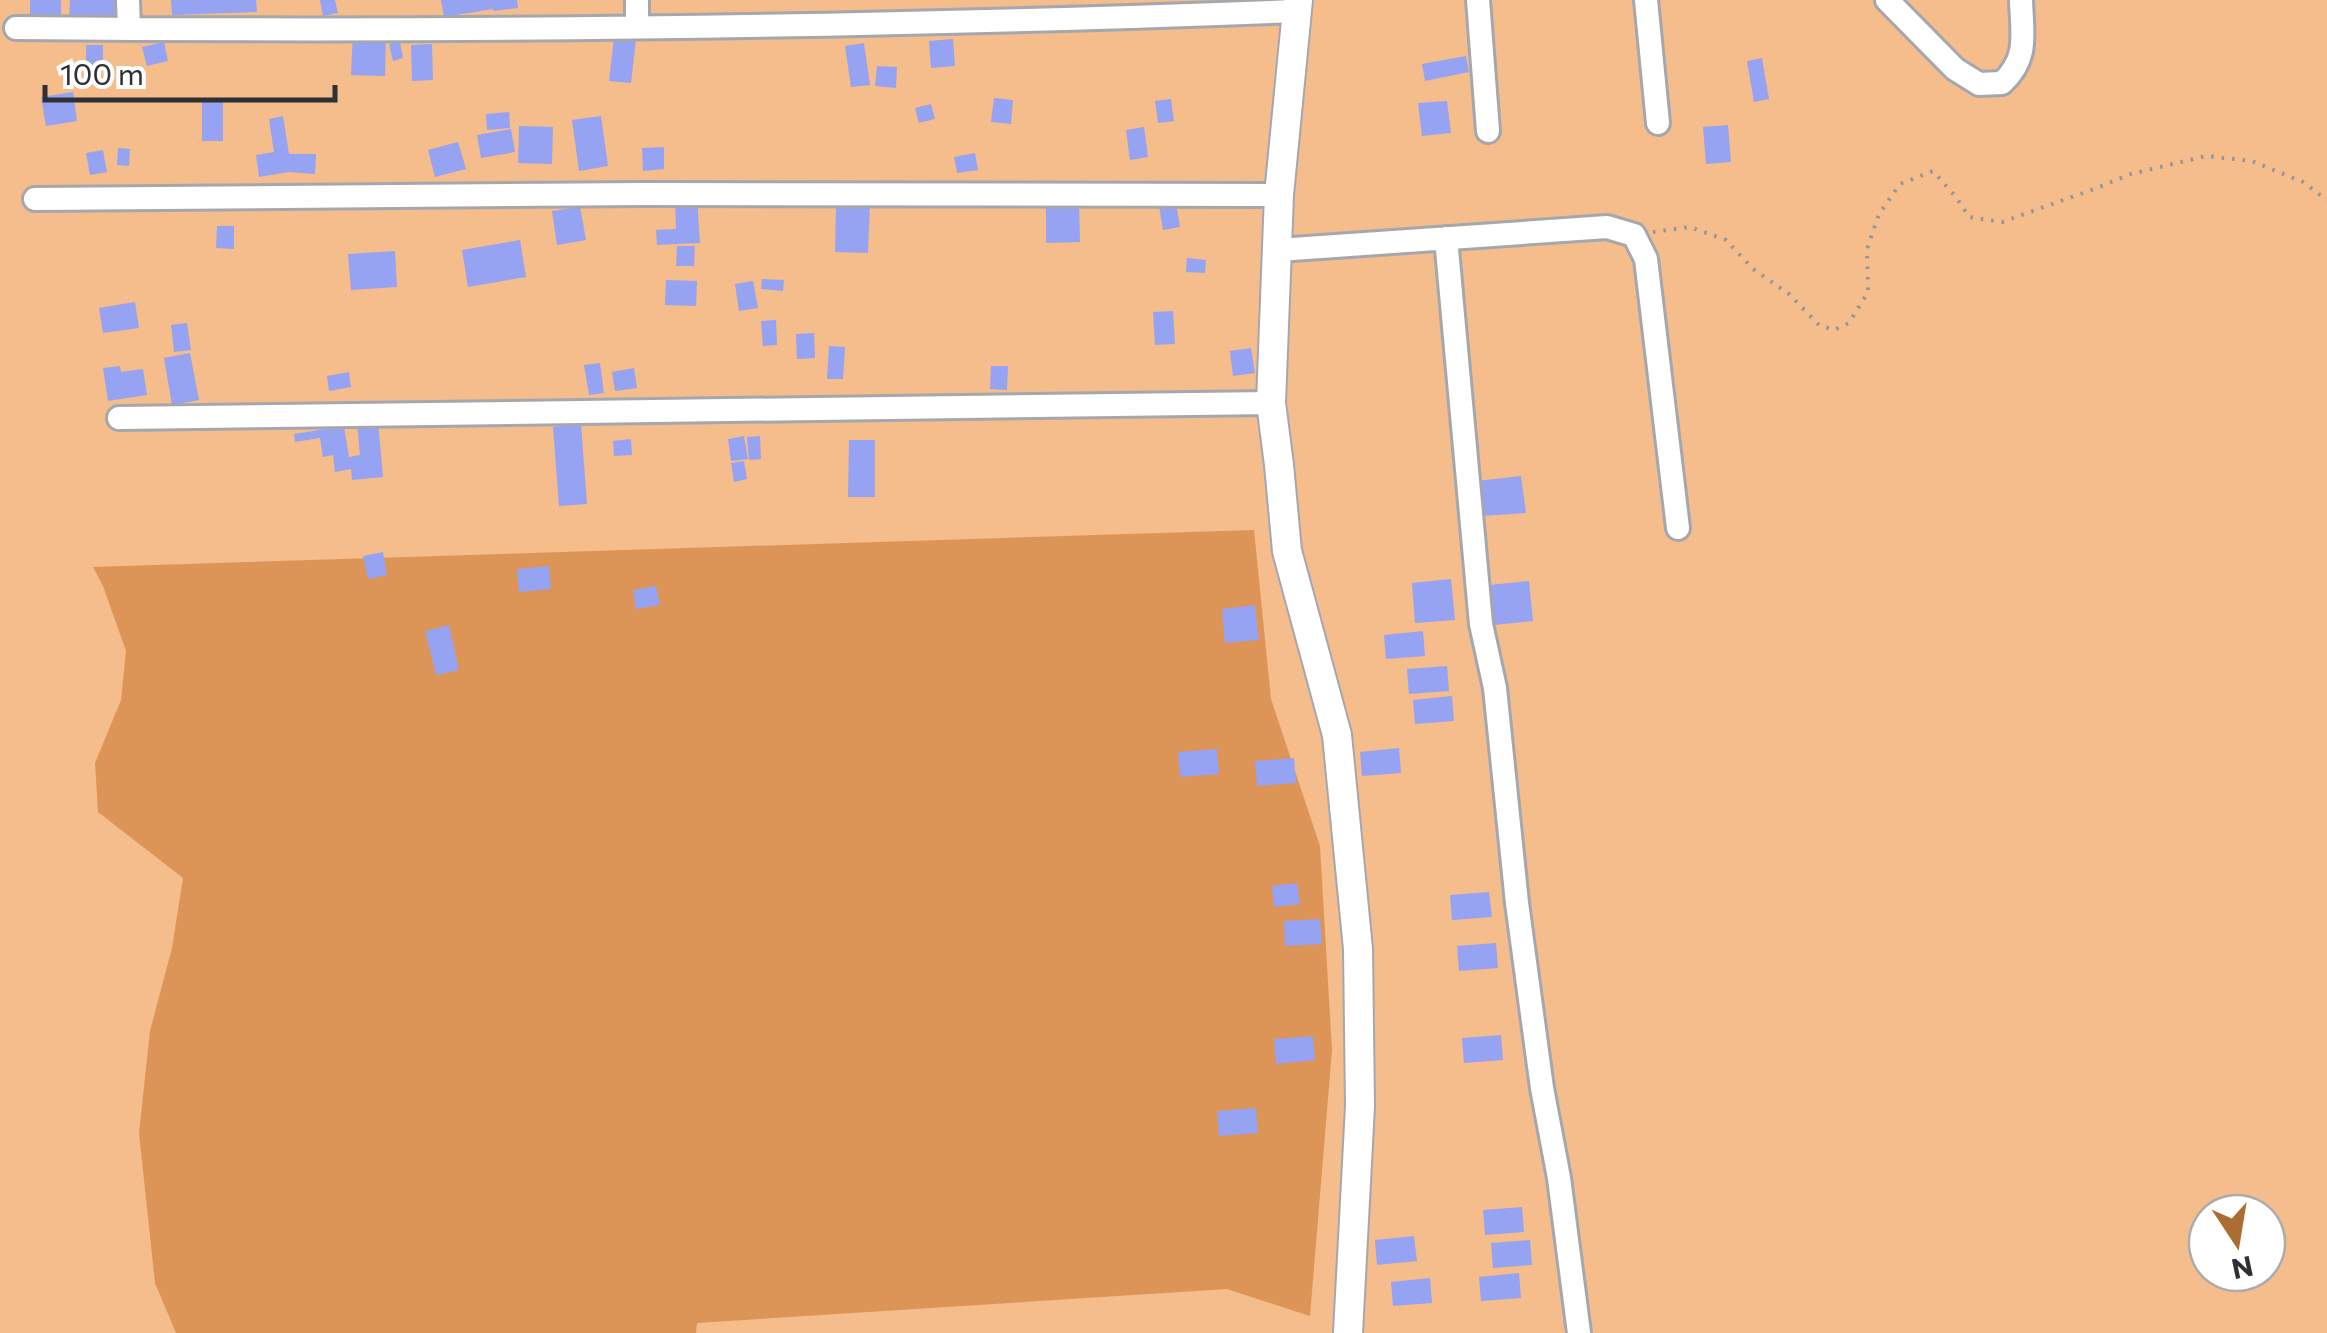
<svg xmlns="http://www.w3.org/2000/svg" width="2327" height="1333" font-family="Commissioner,sans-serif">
<rect width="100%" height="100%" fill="#e7e8f0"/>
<path fill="#f5bc8c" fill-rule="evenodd" d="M0 0H2327V1333H0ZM2207 1213H2267V1273H2207Z"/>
<path fill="#dc9557" d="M1254 530 1271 699 1320 846 1332 1050 1310 1316 1227 1289 697 1323 696 1333H176L155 1283 139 1133 150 1031 172 948 183 878 98 812 95 763 121 700 126 651 103 586 93 567Z"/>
<path fill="#96a2f2" d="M30 0H61V22L30 23Z
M70 0H122L121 22H69Z
M171 0H256L257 12 172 15Z
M320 0H335L338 13 323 16Z
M441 0H517L518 8 493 11V9L444 17Z
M353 34 386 36 385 76 351 75Z
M614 38 636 40 631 83 609 81Z
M953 39 955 66 931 68 929 41Z
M164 42 168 61 147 66 142 47Z
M400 42 403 58 393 61 389 44Z
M864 43 870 85 851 87 845 46Z
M432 44 433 80 412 81 411 45Z
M86 45H103V71H86Z
M1466 56 1469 72 1425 81 1422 64Z
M1762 58 1769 99 1754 102 1747 61Z
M877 66 897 67 896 88 875 86Z
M73 92 77 121 46 126 41 97Z
M994 98 1013 100 1011 124 991 122Z
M1171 99 1174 121 1158 123 1155 101Z
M202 100 223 101V141H202Z
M1447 101 1451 133 1422 136 1418 103Z
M931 104 935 119 919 123 915 108Z
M509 112 510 128 487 130 486 114Z
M283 116 289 154H316L315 174 289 172 259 177 256 155 274 152 269 119Z
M601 116 608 166 579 171 572 120Z
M1728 125 1731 162 1706 164 1703 127Z
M519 126 553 127 552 164 518 163Z
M1144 127 1148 157 1130 160 1126 130Z
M511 129 515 152 481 158 477 135Z
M458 142 466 169 435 177 428 150Z
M664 147V169L643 171 642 148Z
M118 148 130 149 129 166 117 165Z
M103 150 107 172 90 175 86 153Z
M975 153 978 170 957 173 954 157Z
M697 198 700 243 657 245 656 230 676 229 675 199Z
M836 201 870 202 868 253 835 252Z
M1079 203 1080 242 1046 243V204Z
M1176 203 1180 227 1163 230 1159 206Z
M580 207 586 240 557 245 552 211Z
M217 226H234V249L216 248Z
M520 240 526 277 468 287 462 250Z
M677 246H695L694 266H676Z
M395 251 397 287 351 290 348 254Z
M1187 258 1206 260 1205 273 1186 272Z
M762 279 784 280 783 291 761 289Z
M666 280 697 281 696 306 665 305Z
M753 281 758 308 739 311 735 284Z
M135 302 139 328 103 333 99 308Z
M1173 311 1175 344 1155 345 1153 312Z
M776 320 777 345 763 346 761 321Z
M187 323 191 350 174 352 171 325Z
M814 333 815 358 797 359 796 334Z
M829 346 845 347 843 379H827Z
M1251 348 1255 373 1233 376 1230 351Z
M190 353 199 400 172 405 164 358Z
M600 363 604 393 589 395 584 365Z
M120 366 121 372 143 369 147 395 108 401 103 368Z
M991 366H1008L1007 390 990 389Z
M634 368 637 388 615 391 612 372Z
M349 372 351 387 329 391 327 376Z
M378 421 383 477 352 480 351 469 335 472 333 455 323 457 320 438 295 442 294 434 344 426 349 457 360 455 357 423Z
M581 424 587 504 559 506 553 427Z
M744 436 748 459 731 461 728 439Z
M760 436 761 459 749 460 747 437Z
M631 439 632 455 614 456 613 441Z
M849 440H875V497H848Z
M744 461 747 479 734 482 731 463Z
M1521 476 1526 513 1482 516 1477 481Z
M383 552 387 575 368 579 363 556Z
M549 566 551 589 519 592 517 569Z
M1451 579 1455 620 1415 623 1412 583Z
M1529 581 1533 621 1494 625 1490 585Z
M656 586 660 605 636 609 633 590Z
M1255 605 1259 640 1225 643 1222 609Z
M449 625 459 670 436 675 425 631Z
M1423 631 1425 656 1386 659 1384 635Z
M1447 666 1449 691 1409 694 1407 669Z
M1452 696 1454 721 1415 724 1413 700Z
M1399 748 1401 773 1362 776 1360 752Z
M1217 749 1219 774 1180 777 1178 752Z
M1294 758 1296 783 1257 786 1255 761Z
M1297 883 1300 904 1274 907 1272 886Z
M1489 892 1492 917 1452 920 1450 895Z
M1320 919 1322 944 1285 946 1284 921Z
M1496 943 1498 968 1459 971 1457 946Z
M1501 1035 1503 1060 1464 1063 1462 1038Z
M1313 1036 1315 1060 1276 1064 1274 1039Z
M1256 1108 1258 1133 1219 1136 1217 1111Z
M1522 1207 1524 1232 1485 1235 1483 1210Z
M1414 1236 1417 1261 1377 1265 1375 1240Z
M1530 1240 1532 1265 1493 1268 1491 1243Z
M1519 1273 1521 1298 1481 1301 1479 1277Z
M1430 1278 1432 1303 1393 1306 1391 1282Z"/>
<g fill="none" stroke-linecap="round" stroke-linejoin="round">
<defs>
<path id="minor" d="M128 0 129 29
M1478 0 1488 131
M1646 0 1658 123
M1887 0 1955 69 1979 84 2002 83C2029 58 2022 34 2021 0
M637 27V0
M16 28C443 32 871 28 1297 11
M35 199 645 194 1279 195
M1446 238 1481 624 1495 688 1517 903 1542 1088 1559 1178 1579 1333
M1278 250 1607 227 1634 235 1646 259 1678 528
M119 418 1271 403"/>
<path id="tertiary" d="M1298 0 1279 195 1271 403 1279 465 1287 551 1337 735 1358 949 1360 1106 1348 1333"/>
</defs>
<use href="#minor" stroke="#a5a7ae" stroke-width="28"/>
<use href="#tertiary" stroke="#a5a7ae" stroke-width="32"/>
<path stroke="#94959b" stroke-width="4" stroke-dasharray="2.5 8" stroke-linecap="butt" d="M1653 232 1690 227 1726 240 1753 269 1789 294 1819 325 1834 330 1849 323 1868 292 1867 249 1879 214 1900 184 1933 171 1956 197 1969 217 2002 222 2097 188 2131 174 2206 156 2252 161 2303 182 2327 200"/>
<use href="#minor" stroke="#fff" stroke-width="22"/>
<use href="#tertiary" stroke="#fff" stroke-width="28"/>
</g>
<g transform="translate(2237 1243) rotate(168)"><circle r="48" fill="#ffffff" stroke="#acacad" stroke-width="2.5"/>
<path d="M0-8L18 38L0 25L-18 38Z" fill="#ab6d32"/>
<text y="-15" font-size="28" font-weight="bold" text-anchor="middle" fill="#2f3033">N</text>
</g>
<path d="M45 85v15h290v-15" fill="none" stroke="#2f3033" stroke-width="5"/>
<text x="60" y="85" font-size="30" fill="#2f3033" stroke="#ffffff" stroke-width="8" paint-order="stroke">100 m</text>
</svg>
